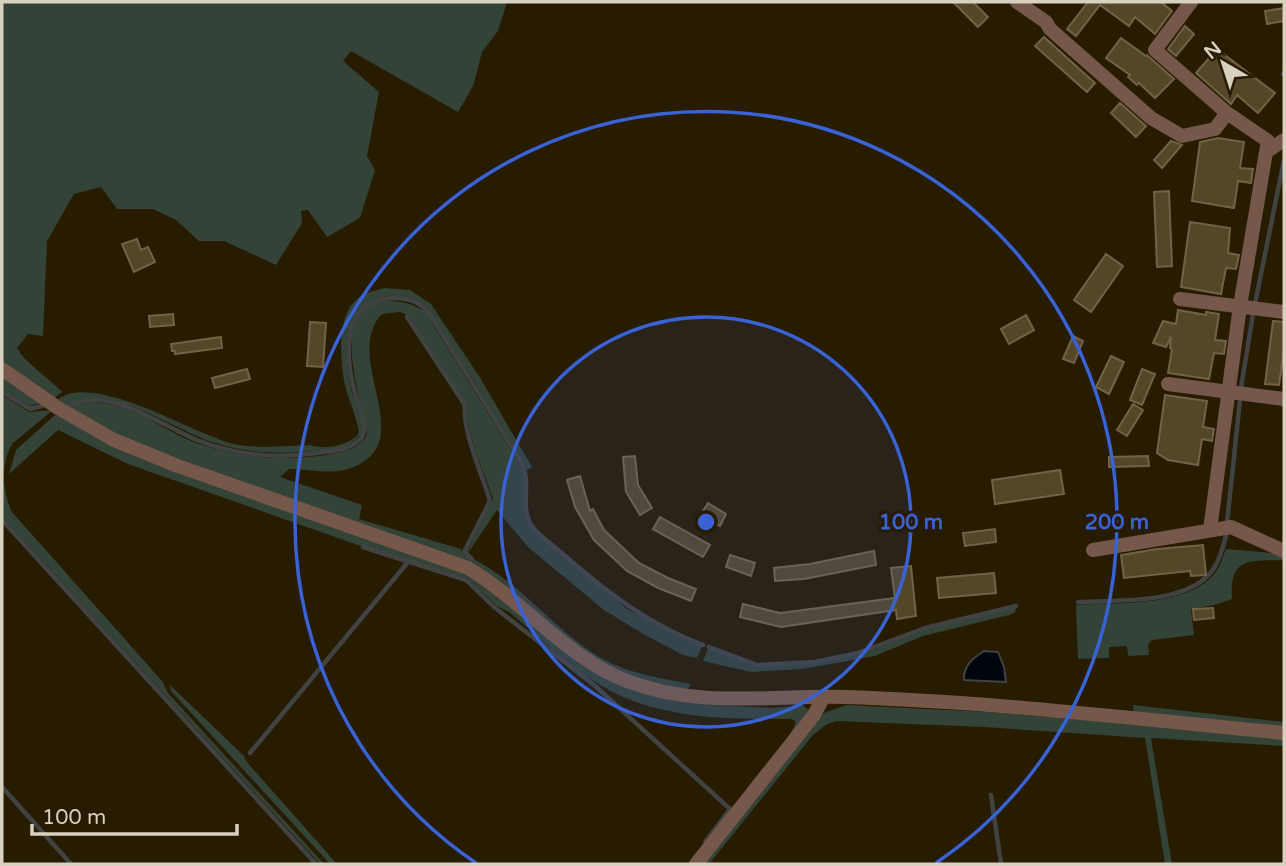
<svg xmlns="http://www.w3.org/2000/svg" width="1286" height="866" font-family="'Varela Round',sans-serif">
<rect width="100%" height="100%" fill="#271b00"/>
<path fill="#344338" d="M2 2H507L498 31 482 52 473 86 458 112 351 51 343 61 379 92 367 156 375 170 360 218 327 237 308 210 301 211 302 223 276 265 224 241H199L176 220 153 209H117L101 187 74 194 47 241 43 336 28 334 17 348C25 363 49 378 62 392L52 400 2 365Z
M384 288 410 290 431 304 479 376 532 467 527 470 474 381 427 310C418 299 407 296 394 296 341 296 342 354 352 392 356 406 363 418 362 434L349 445 339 449C298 453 261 456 222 445 175 433 126 388 76 403L79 405C86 404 94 402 101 403 136 406 167 433 199 444 242 458 287 462 332 454 345 452 362 447 367 434 362 402 326 303 385 301 401 301 414 303 426 313L521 467C530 486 517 507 533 529L627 609 702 646 697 658 683 655 645 635 604 610 528 547 497 510 468 553 467 552 493 499C484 470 466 436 467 405L408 315 400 312 382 314C339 359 427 448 344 470 328 474 306 469 289 469L280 477 362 505 359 519 461 549 462 554C520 577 556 637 613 664 637 675 665 679 691 684L687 690 622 675 589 656 508 590 248 485 116 435 56 401C91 369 194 435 234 444 259 449 285 446 310 445 324 450 345 446 357 436L359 432C356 415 349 401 345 385 340 363 337 317 355 301 363 293 373 291 384 288Z
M2 375 41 403 29 406 2 389Z
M2 395 29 412 53 410 13 443C0 463 2 491 12 512L162 681 168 693 324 864H320L2 517Z
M55 415 450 565 488 586 594 670 709 705 773 708 803 705 810 711 782 748 795 725V721L792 719C728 719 659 720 602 686 569 667 539 637 509 612L497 606 467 578 355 544 128 464 58 430 9 474 16 450Z
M1226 549 1284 554V560C1250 561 1229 556 1232 599L1214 605 1191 609 1194 635 1152 640 1148 644 1149 655 1128 656 1127 646 1109 647V658L1078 659 1076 605C1116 602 1193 608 1217 570 1221 564 1223 556 1226 549Z
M1017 607 1015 612 1009 615 923 636 875 656 803 669 751 672 703 661 708 648 754 666 816 663 859 655 926 629Z
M170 685 244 756 246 761 337 864H330L171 691Z
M846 705 988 712 1284 737V746L1151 738 1172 864H1165L1145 738 984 727 837 721 827 724 813 735 709 864H699L816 719 824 713Z
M1133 705 1284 722V729L1134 715Z"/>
<path fill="#00060d" stroke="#414343" stroke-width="2" d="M984 651 998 652 1004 667 1006 682 964 680C963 666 973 658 984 651Z"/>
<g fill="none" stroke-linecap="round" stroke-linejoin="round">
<path stroke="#414343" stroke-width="4.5" d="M1283 74 1284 75
M1255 304 1284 160
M407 317 465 405C462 430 482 474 490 501L464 552 472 559
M1241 388 1253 314
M2 392 30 409 42 406
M72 404C80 403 90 400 98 400 127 401 170 429 197 440 234 455 277 459 317 453 330 451 346 451 357 442 362 439 364 434 364 429 364 416 358 405 355 393 350 375 347 353 350 335 354 310 369 299 393 298 402 298 411 299 419 304 426 309 431 317 436 324L522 464C532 484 519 508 532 526 540 537 554 546 564 555 607 593 650 625 703 645
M2 520 316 864
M1227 523 1240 400
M363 547 466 580 494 607 594 685 730 809 705 842
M1078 602C1117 600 1191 605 1214 568 1221 557 1224 544 1227 532
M709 647 757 665 815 662 858 653 925 628 1016 606
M250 753 408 562
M2 787 71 864
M991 795 1001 864"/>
</g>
<path fill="#544729" stroke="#716344" stroke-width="2" d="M953 2H973L988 17 978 27Z
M1088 2H1161L1172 11 1155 34 1135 17 1129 26 1100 5 1076 36 1067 29Z
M1284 8V21L1267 24 1265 11Z
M1185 26 1194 34 1176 56 1168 49Z
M1044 37 1095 83 1087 92 1035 46Z
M1121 38 1146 56 1147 55 1174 79 1155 98 1139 83 1137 85 1128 77 1130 75 1106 58Z
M1217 49 1275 93 1258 113 1237 95 1231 104 1196 73Z
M1120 103 1146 126 1136 137 1111 113Z
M1218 138 1244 142 1240 168 1253 169 1251 183 1238 181 1234 208 1192 201 1200 142Z
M1171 141 1182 145 1162 168 1154 160Z
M1169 191 1172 266 1157 267 1154 192Z
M1190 222 1230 228 1228 253 1239 255 1236 269 1226 268 1221 294 1181 287Z
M137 239 141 250 148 247 155 262 134 272 122 244Z
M1106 254 1123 266 1091 312 1074 300Z
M1178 310 1206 315V312L1219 314 1215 340 1226 341 1224 354 1214 353 1209 379 1168 373 1172 349 1170 348 1171 337 1166 347 1153 343 1163 321 1176 324Z
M173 314 174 325 150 327 149 316Z
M1026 315 1034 330 1009 344 1001 329Z
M1273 321 1284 322V350L1279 385 1265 384Z
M310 322 326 323 323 367 307 366Z
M1073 336 1083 341 1074 363 1063 359Z
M221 337 222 348 175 354V351H172L171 344Z
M1111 356 1124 362 1109 394 1096 387Z
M247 369 250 379 215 388 212 378Z
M1142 369 1155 374 1142 405 1130 400Z
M1165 395 1207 401 1203 427 1214 429 1212 441 1202 439 1198 465 1168 460 1157 453Z
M1133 404 1143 410 1127 436 1117 430Z
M635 456 638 485 652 508 640 515 626 492 623 457Z
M1148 456 1149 466 1109 467V457Z
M1060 470 1064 494 995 504 992 480Z
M580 476 590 511 593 509 604 530 639 563 668 578 696 589 691 601 658 588 627 571 594 540 575 507 567 480Z
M708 503 726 514 720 526 701 514Z
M660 517 710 545 703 557 653 529Z
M995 529 996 542 965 546 963 533Z
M1203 545 1206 575 1191 576 1190 571 1124 578 1121 555 1157 549Z
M874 551 876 565 804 579 775 581 774 568 810 564Z
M730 555 755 563 751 576 726 567Z
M911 566 916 616 897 619 896 610 781 627 740 617 743 604 780 613 895 598 891 568Z
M994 573 996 593 939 598 937 578Z
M1213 608 1214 618 1194 620 1193 609Z"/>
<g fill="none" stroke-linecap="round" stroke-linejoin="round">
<path stroke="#76584a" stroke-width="14" d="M1017 2 1046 22 1050 29 1151 118 1182 136 1215 129 1227 113
M1191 2 1155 50 1227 113 1268 141 1266 152
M1180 299 1284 312
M1168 384 1284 399
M1210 530 1240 306 1266 152 1284 140
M1093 550 1231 527 1284 551
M696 864 814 715 823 698"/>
<path stroke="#76584a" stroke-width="14" d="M2 369 58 408 114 440 178 466 468 568C523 601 568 659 627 681 701 709 771 695 847 697 993 702 1139 719 1284 733"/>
</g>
<circle cx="706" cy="522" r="205" fill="#3962d4" fill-opacity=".12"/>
<g fill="none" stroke="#3962d4" stroke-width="3.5">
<circle cx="706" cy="522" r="205"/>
<path d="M476 863A411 411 0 1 1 936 863"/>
</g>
<circle cx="706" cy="522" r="10" fill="#3962d4" stroke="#271b00" stroke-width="3.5"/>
<g font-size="21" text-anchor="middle" font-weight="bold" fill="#3962d4" stroke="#271b00" stroke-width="6" stroke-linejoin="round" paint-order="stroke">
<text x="911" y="529">100 m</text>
<text x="1117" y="529">200 m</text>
</g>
<rect width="1286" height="866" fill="none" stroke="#d8d1c0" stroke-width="7"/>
<g transform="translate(1223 63) rotate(321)" stroke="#271b00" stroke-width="5" paint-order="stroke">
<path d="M0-5L12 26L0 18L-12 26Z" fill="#d8d1c0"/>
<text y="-10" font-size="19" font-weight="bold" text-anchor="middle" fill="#d8d1c0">N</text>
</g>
<path d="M32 824v10h205v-10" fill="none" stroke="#d8d1c0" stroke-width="3.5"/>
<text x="42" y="824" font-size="21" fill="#d8d1c0" stroke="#271b00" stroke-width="5" paint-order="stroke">100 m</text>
</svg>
